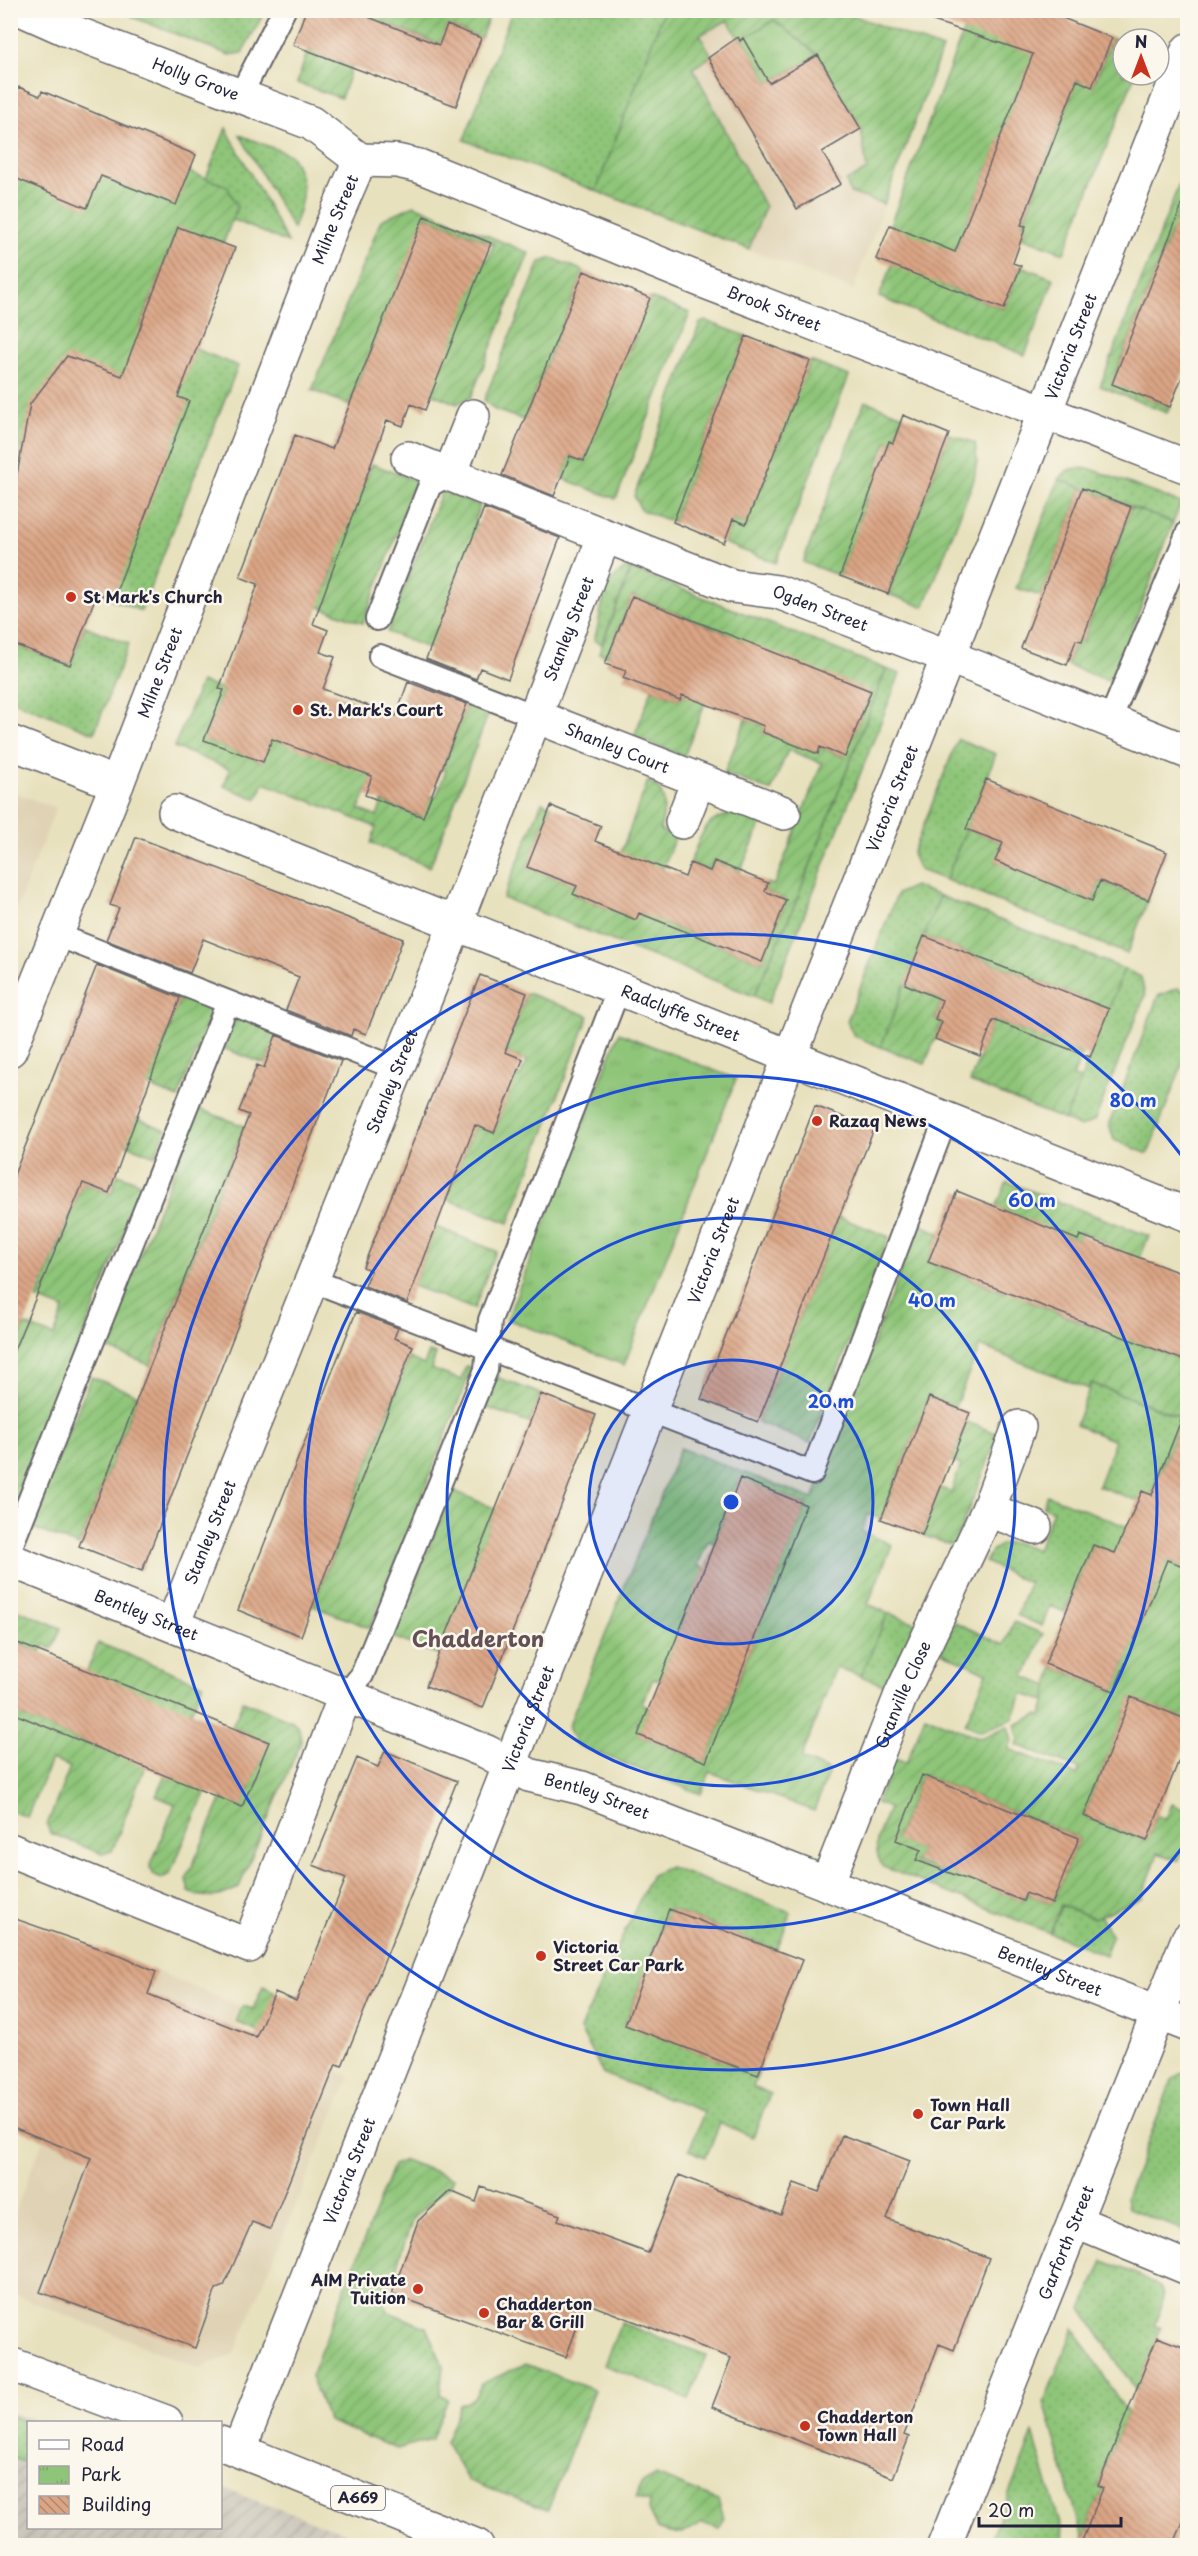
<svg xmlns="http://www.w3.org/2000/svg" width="1198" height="2556" font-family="'Playpen Sans',sans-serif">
<defs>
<pattern id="industrial-furrows" width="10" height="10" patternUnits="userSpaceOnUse" patternTransform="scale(1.5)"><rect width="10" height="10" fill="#c9c4b8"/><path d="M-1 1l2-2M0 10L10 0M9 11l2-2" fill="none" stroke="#aca89f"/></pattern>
<pattern id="grass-dots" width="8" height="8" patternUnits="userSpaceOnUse" patternTransform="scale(1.5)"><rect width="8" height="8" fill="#8ec578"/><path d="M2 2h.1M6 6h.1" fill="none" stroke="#7aa969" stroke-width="1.8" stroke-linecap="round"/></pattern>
<pattern id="park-tufts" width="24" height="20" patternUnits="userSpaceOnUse" patternTransform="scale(1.5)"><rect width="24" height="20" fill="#8ec578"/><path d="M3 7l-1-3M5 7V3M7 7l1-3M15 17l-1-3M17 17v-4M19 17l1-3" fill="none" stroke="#7aa969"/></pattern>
<pattern id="garden-furrows" width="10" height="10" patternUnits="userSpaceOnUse" patternTransform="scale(1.5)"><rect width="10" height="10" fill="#8ec578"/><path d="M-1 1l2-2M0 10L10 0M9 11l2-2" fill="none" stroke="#7aa969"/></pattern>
<pattern id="building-back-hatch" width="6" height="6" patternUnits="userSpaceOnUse" patternTransform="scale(1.5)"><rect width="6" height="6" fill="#dba585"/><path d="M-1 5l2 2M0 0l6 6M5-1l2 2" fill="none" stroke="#b1866e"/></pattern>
</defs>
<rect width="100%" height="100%" fill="#fbf7ec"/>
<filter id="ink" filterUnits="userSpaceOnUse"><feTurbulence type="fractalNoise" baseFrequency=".0167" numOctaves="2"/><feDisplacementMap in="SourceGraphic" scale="12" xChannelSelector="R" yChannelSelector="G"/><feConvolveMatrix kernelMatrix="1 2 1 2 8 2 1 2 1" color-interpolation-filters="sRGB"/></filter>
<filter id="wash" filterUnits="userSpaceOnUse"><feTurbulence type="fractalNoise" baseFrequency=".008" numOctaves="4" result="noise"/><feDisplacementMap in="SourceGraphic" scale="24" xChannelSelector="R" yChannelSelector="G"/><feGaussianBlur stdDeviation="1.35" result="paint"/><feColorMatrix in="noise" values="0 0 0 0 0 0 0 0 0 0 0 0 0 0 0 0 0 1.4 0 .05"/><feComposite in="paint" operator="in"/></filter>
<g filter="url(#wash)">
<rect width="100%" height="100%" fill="#e8e1be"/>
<path fill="#e0d3b5" d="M664 11H842L942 49 853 290 596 191Z
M11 791 56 808 11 923Z
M116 1954 239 2006 233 2019 244 2035 350 2076 234 2354 198 2368 11 2293 10 2224Z"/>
<path fill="url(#industrial-furrows)" d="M10 2412 39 2422H28V2528H220L221 2488 379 2545H11Z"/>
<path fill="url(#grass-dots)" stroke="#58745a" stroke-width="1.5" d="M129 11H265L242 53 229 55 132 17Z
M512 11H664L596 191 464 140Z
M226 128 288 243 232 219 237 207 206 178Z
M240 135 291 155C308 185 304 197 293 229Z
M188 346 238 366 141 611 113 600 170 394Z
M1079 468 1091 469 1181 503 1173 523 1059 479 1068 470Z
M624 569H631L602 644 594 640C604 613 597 588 624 569Z
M85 626 129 644 94 733 11 700 10 643 70 665Z
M886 669 900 674 769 1003 754 996 795 904Z
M958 739 996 754 946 880 919 870 912 854Z
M914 886 940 896 881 1047 854 1036 847 1021 897 894Z
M1124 969 1141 977 1145 996 1095 1120 1081 1127 1065 1120Z
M1177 988 1187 993V1052L1148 1154 1114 1140 1109 1124 1158 996Z
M1091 1383 1182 1418 1151 1495 1138 1501 1098 1486 1115 1441 1076 1425Z
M1047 1495 1128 1527V1558L1093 1545 1065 1612 1050 1606 1042 1626 1017 1615 1029 1583 985 1562C999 1536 1013 1541 1037 1550L1053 1511 1043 1506Z
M888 1613 915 1623 886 1686 861 1676Z
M955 1622 1004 1645 1014 1622 1043 1634 1025 1677 1049 1686 1046 1701 1022 1694 1013 1719 981 1731 965 1724 987 1673 941 1652Z
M669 1867 791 1912 777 1950 669 1909 625 2024 758 2075 753 2087 770 2094 753 2137 720 2123 706 2157 689 2150 704 2112 603 2074 580 2029 651 1875Z
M1061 1905 1094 1918 1100 1915 1112 1937 1105 1955 1050 1933Z
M1187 2072H1188L1187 2232 1128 2208 1126 2198 1172 2080 1181 2073Z
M1103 2261C1116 2267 1158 2279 1162 2292 1165 2303 1158 2315 1154 2325L1161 2328 1136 2391 1082 2309Z
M621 2323 706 2355 689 2399 604 2365Z
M1074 2328 1127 2413 1098 2486 1103 2488 1083 2538 1044 2402Z
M11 2417 28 2424V2464L11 2457Z
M1033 2433 1066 2545H989Z"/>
<path fill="url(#park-tufts)" stroke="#58745a" stroke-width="1.5" d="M774 20 818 55 769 83 743 38Z
M619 1033 736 1079 624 1365 507 1319Z"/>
<path fill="url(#garden-furrows)" stroke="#58745a" stroke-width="1.5" fill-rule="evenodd" d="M373 11H491L481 38 447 25 440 44 370 18Z
M664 11H842L942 49 884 204 850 193 846 181 867 170 861 129 818 55 774 20 740 41 728 20 700 35 712 56 693 68 765 207 749 249 596 191Z
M971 11H1051L942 285 1004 309 1021 266 1054 279 1025 355 879 297 905 232 890 225Z
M1112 38 1123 42V75H1135L1064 253 1022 237 1026 227 1022 225 1077 80 1093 86Z
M308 50 352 67 341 98 297 83Z
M1187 164V190L1175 221 1187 226 1171 232 1144 301 1187 318V334L1139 314 1112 383 1170 407 1167 413 1100 386Z
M189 172 227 186 237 207 223 244 178 228 140 327 188 346 11 512V176Z
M414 205 529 253 471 397 457 404 416 387 469 254 487 260 494 244 425 216 349 405 312 390 381 220Z
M552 258 584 271 524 420 495 410 484 400 540 262Z
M650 298 690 313 616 499 561 478 570 456 585 461 590 446 576 441 615 343 630 349 636 336 621 330 631 306 645 312Z
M706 321 746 336 673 522 641 510 634 496 700 323Z
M810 361 849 376 776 563 724 543 733 519 746 524 751 511 738 506 747 483 762 488 767 474 752 468 762 443 777 448 782 436 767 430 776 408 790 413 795 399 781 393 790 370 805 375Z
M865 401 903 415 893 443 887 441 877 466 883 469 873 496 868 495 859 520 865 523 854 551 849 550 840 576 803 562Z
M949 434 975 443 977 461 974 479 924 607 888 594Z
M372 464 417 481 363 623 301 600 324 594 337 559 345 475 365 483Z
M1059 479 1082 488 1041 596 1016 588Z
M442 491 480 506 474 524 493 531 446 655 387 632Z
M1131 507 1173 523 1112 682 1067 665 1076 640 1083 641 1092 616 1086 614 1102 588Z
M631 569 886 669 795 904 754 996 503 898 542 802 551 806 527 867 577 886 574 895 636 919 621 852 648 781C669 791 665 811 660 830L675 837 647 909 666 924 762 962 786 900 765 891 768 883 774 885 822 763 788 750 771 791 724 773 746 719 764 726 762 732 818 753 820 747 844 757 871 692 723 656 732 635 632 596 608 656 599 653Z
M201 682 224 690 205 740 263 762 272 737 374 773 359 809 377 817 382 802 422 817 431 796 436 797 446 771 442 769 467 704 489 712 430 867 371 843 376 827 264 783 257 799 224 786 230 769 174 747Z
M652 689 680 700 682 694 705 703 684 756 634 737Z
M734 814 761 824 740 872 714 861 710 871 690 863C700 837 703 818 734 814Z
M966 829 1003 843 996 861 1092 901 1100 881 1148 900 1127 954 946 880Z
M940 896 1124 969 1109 1009 924 936Z
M905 984 942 1000 935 1019 942 1022 925 1064 881 1047Z
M527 993 589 1016 509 1223 447 1199 475 1125 494 1133 500 1117 498 1068 520 1077 527 1061 505 1052Z
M182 994 214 1007 178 1098 126 1077 151 1074 171 1026 149 1017 174 1014Z
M236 1016 278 1032 265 1064 223 1048Z
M993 1020 1082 1054 1073 1077 1081 1079 1065 1120 970 1082Z
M199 1109 244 1126 150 1365 103 1347Z
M131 1116 166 1130 155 1156 103 1135Z
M118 1174 143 1184 11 1519 10 1362 25 1325 54 1336 64 1309 37 1299 83 1183 111 1194Z
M1007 1182 1149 1236 1127 1289V1338L1187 1362V1431L1179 1427 1182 1417 1091 1383 1089 1389 980 1346 955 1407 929 1397 881 1519 868 1514 861 1531 892 1545 868 1604 888 1613 861 1676 836 1667 803 1754 802 1759 829 1771 814 1811 710 1772 701 1794 577 1745 568 1727 680 1448 813 1499 919 1224 940 1233 928 1262 1006 1293 1034 1223 996 1207ZM1054 1231 1078 1240 1082 1232 1105 1242 1103 1249 1130 1260 1102 1331 1027 1300ZM740 1479 806 1505 759 1624 706 1569 698 1565 708 1541 714 1543ZM686 1615 753 1642 706 1762 639 1735 649 1708 642 1704 653 1679 660 1681Z
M839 1217 889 1237 810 1443 758 1422Z
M436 1227 496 1251 474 1309 413 1286Z
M429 1352 436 1354 431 1369 461 1380 466 1366 472 1368 370 1628 313 1606 409 1358 424 1365Z
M91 1377 138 1395 79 1546 30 1527Z
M496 1377 541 1394 529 1423 485 1407Z
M967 1422 999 1434 954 1546 922 1535 940 1488 951 1492 961 1465 951 1461Z
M452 1490 496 1509 439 1655 393 1637Z
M1133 1546 1187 1568V1720L1131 1698 1084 1816 1147 1841 1157 1816 1166 1819 1172 1804 1187 1811V1838L1179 1861 1158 1853 1142 1898 1094 1918 1061 1905 1050 1933 883 1867C869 1845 881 1830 889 1808L876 1803 894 1759 906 1763 925 1716 981 1738 1008 1726 1012 1740 1009 1749 1077 1775 1079 1769 1017 1745 1019 1739 1015 1725 1037 1715 1042 1716 1053 1667 1114 1691 1161 1572ZM922 1775 1079 1838 1052 1904 1026 1893 1023 1901 996 1890 945 1862 941 1871 916 1862 921 1850 896 1839Z
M11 1607 61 1628 53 1648 44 1645 41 1652 11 1640Z
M98 1643 203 1684 191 1712 145 1766 112 1851 102 1854 50 1833 47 1825 70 1767 51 1760 27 1817 11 1811V1712L105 1751 87 1671Z
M243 1701 292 1721 299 1727 301 1742 239 1887C221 1898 209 1900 189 1892L186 1880 222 1798 242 1806 268 1743 232 1727Z
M166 1775 206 1791 170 1874 162 1878 152 1874 150 1867 175 1804 156 1796Z
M263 1986 275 1992 280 2040 236 2022 242 2006 253 2009Z
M404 2160 453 2178 450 2185 413 2218 384 2303 389 2312 426 2327 443 2365 440 2394 448 2399 432 2439 397 2449 328 2421 311 2376 393 2165Z
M525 2364 594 2390 548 2510 468 2481 445 2442 460 2405C473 2401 477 2395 481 2384Z
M656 2475 718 2500 724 2518 720 2529 702 2523C687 2535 675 2536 657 2529L648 2510 649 2502 636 2497 641 2484Z"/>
<g id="blocks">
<path fill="url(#building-back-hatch)" d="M306 10H351L439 45 447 25 481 38 456 106 293 45Z
M925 10H1043L1112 38 1092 87 1077 80 1021 225 1026 226 1013 263 1021 266 1004 309 876 259 890 225 955 252 1033 54 924 18Z
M738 37 740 41 743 38 769 83 818 55 861 129 822 152 841 184 797 209 708 58Z
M19 87 40 96 42 91 196 155 176 205 101 176 87 208 10 176V107Z
M1185 197H1188V362L1170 407 1112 384Z
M424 216 491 243 425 410 411 404 403 426 387 420 313 624 328 630 320 652 335 657 323 689 396 716 408 682 467 704 423 817 365 795 372 776 272 739 263 762 204 740 224 690 219 689 258 584 240 577 295 435 332 449Z
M178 227 235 248 178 397 189 401 113 600 97 593 70 665 10 643V512L30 404 67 356 122 376Z
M584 271 650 298 584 461 570 456 554 496 502 475Z
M746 336 810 361 746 524 733 519 724 543 673 522Z
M903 415 949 434 888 594 840 576 889 441 893 443Z
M1082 488 1131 507 1082 641 1076 640 1067 665 1021 648Z
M484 508 560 538 508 679 480 668 476 679 426 659Z
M632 596 871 691 845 757 820 747 818 754 762 732 764 726 682 695 680 700 623 678 626 671 605 664Z
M986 779 1167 852 1148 900 1100 881 1092 901 995 861 1003 843 966 829Z
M551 806 601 826 595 841 685 877 690 863 710 871 714 861 768 883 765 891 786 900 762 962 639 913 636 920 573 894 577 886 527 867Z
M136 837 403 939 366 1034 353 1029 351 1036 286 1010 299 977 203 939 190 973 106 940 119 908 110 905Z
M924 936 1109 1009 1090 1057 993 1020 980 1056 935 1039 942 1022 935 1019 942 1000 905 984Z
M97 965 180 998 109 1193 83 1183 10 1360V1185Z
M480 975 527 993 505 1052 523 1059 494 1133 475 1125 407 1303 365 1286 371 1271 363 1267Z
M276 1035 341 1061 142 1571 79 1546 249 1115 239 1111 247 1091 257 1065 264 1068Z
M815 1106 874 1129 758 1422 701 1399Z
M957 1191 1078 1240 1080 1235 1188 1276V1362L928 1262Z
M356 1312 398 1328 394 1338 413 1346 301 1636 238 1610Z
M541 1394 596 1415 483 1708 426 1686Z
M929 1397 970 1413 922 1535 881 1519Z
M1185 1410 1188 1411V1568L1167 1560 1114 1691 1045 1664 1093 1545 1115 1553 1142 1491 1152 1495Z
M740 1478 806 1505 706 1762 638 1735Z
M10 1640 269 1742 242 1807 10 1712Z
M1131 1697 1188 1720V1737L1147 1841 1084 1816Z
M385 1751 457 1781 342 2066 336 2064 270 2229 252 2222 224 2286 216 2289 195 2348 40 2292 91 2158 10 2126V1917L116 1954 156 1972 148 1994 256 2037 275 1992 296 2001 346 1878 313 1865 357 1758 378 1767Z
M922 1775 1079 1838 1052 1904 1026 1893 1023 1901 916 1860 921 1850 896 1840Z
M669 1909 802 1960 758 2075 625 2025Z
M842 2135 910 2161 887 2219 989 2258 954 2350 939 2344 904 2435 909 2437 893 2478 712 2407 731 2358 586 2303 566 2357 392 2294 418 2221 450 2191 476 2202 481 2187 560 2215 558 2220 648 2253 679 2175 781 2215 794 2183 819 2192Z
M1157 2337 1188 2349V2510L1173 2546H1080L1103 2488 1098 2486Z"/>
</g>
</g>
<g filter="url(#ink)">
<use href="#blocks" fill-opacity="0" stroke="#676569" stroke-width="1.5"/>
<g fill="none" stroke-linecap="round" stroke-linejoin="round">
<defs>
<path id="service" d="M240 96 284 10
M377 619 430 485 450 474
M380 656 535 716
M1110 720 1188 532
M57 935 396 1068
M311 1280 812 1473 946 1118
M10 1549 228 1002
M345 1696 362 1675 486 1370 490 1320 619 988"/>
<g id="minor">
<path id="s1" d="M23 10 68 30 311 123 360 160"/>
<path id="s2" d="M360 160 397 161 419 166 708 283 1188 467"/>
<path id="s3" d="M408 458 732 586 778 592 978 668 1188 752"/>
<path d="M450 474 473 416"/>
<path id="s4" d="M535 716 784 813"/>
<path d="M10 742 117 784"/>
<path id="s5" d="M175 812 1188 1215"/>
<path d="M682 822 698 781"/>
<path id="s6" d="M10 1050 117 784 332 225 360 160"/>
<path d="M988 1510 1035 1527"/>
<path id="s7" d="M10 1560 487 1752 529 1775 582 1788 1188 2025"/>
<path id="s8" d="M173 1624 447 945 604 537"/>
<path d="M10 1850 249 1946 345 1696"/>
<path id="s9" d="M827 1884 901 1695 988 1510 1019 1427"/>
<path d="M1074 2221 1188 2268"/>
</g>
<g id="tertiary">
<path id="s10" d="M239 2450 1188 50"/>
<path id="s11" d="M944 2546 1188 1939"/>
</g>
<path id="primary" d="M10 2364 166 2422
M220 2443 477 2546"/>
</defs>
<use href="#service" stroke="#676569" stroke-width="26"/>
<use href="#minor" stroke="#676569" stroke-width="36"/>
<use href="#tertiary" stroke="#676569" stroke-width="36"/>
<use href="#primary" stroke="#676569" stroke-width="36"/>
<use href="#service" stroke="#fff" stroke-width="22"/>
<use href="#minor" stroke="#fff" stroke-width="33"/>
<use href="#tertiary" stroke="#fff" stroke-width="33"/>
<use href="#primary" stroke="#fff" stroke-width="33"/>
</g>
</g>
<circle cx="731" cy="1502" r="142" fill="#1d4ed8" fill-opacity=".12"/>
<g fill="none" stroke="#1d4ed8" stroke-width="3">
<circle cx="731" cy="1502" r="142"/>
<circle cx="731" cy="1502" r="284"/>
<circle cx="731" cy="1502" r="426"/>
<path d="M1185 1844A568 568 0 1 1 1185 1160"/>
</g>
<g fill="#c8321e" stroke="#fbf7ec" stroke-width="2">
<circle cx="71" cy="597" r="6"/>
<circle cx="298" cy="710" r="6"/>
<circle cx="817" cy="1121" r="6"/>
<circle cx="541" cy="1956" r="6"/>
<circle cx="918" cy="2114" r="6"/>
<circle cx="418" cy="2289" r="6"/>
<circle cx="484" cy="2313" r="6"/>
<circle cx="805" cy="2426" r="6"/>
</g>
<g text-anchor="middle" stroke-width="5" stroke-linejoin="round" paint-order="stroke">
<rect fill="#fbf7ec" stroke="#636270" stroke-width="1.5" x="331" y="2486" width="54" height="24" rx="4.5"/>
<g font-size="15" font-weight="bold" fill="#22223b">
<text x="358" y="2503">A669</text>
</g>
<g font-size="16" fill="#22223b" stroke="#fbf7ec">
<text dy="6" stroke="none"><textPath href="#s1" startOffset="186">Holly Grove</textPath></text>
<text dy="6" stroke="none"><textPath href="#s6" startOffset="892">Milne Street</textPath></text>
<text dy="6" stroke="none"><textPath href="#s2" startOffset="442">Brook Street</textPath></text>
<text dy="6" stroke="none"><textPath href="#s10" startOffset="2262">Victoria Street</textPath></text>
<text dy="6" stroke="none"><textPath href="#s3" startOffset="440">Ogden Street</textPath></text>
<text dy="6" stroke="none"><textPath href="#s8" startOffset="1071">Stanley Street</textPath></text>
<text dy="6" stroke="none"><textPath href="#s6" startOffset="406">Milne Street</textPath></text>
<text dy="6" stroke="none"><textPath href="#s4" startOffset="88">Shanley Court</textPath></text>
<text dy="6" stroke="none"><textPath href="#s10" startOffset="1776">Victoria Street</textPath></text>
<text dy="6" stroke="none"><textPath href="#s5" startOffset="544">Radclyffe Street</textPath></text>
<text dy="6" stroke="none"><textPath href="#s8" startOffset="585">Stanley Street</textPath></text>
<text dy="6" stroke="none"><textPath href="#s10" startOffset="1290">Victoria Street</textPath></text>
<text dy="6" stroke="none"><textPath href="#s8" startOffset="99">Stanley Street</textPath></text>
<text dy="6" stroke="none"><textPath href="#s7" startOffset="147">Bentley Street</textPath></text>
<text dy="6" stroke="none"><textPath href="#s9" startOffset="204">Granville Close</textPath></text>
<text dy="6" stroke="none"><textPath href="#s10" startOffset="786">Victoria Street</textPath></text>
<text dy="6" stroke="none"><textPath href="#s7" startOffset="633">Bentley Street</textPath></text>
<text dy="6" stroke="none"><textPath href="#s7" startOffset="1119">Bentley Street</textPath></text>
<text dy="6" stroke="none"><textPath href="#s10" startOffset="300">Victoria Street</textPath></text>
<text dy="6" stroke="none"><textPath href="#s11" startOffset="327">Garforth Street</textPath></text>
</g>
<g font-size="16" font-weight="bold" fill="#22223b" stroke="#fbf7ec" text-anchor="start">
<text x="83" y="603">St Mark's Church</text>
<text x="310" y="716">St. Mark's Court</text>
<text x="829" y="1127">Razaq News</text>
<text x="553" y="1953">Victoria<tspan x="553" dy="18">Street Car Park</tspan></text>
<text x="930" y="2111">Town Hall<tspan x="930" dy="18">Car Park</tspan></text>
<text x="406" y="2286" text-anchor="end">AIM Private<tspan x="406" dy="18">Tuition</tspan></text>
<text x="496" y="2310">Chadderton<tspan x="496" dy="18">Bar &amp; Grill</tspan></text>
<text x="817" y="2423">Chadderton<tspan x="817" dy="18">Town Hall</tspan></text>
</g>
<g font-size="22" font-weight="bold" fill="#635055" stroke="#fbf7ec">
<text x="478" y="1647">Chadderton</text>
</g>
</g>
<circle cx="731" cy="1502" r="9" fill="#1d4ed8" stroke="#fbf7ec" stroke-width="3"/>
<g font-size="18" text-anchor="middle" font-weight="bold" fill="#1d4ed8" stroke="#fbf7ec" stroke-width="5" stroke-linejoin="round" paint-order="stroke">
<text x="1133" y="1107">80 m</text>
<text x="1032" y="1207">60 m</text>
<text x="932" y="1307">40 m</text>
<text x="831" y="1408">20 m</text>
</g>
<rect width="1198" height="2556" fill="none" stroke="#fbf7ec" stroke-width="36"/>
<rect x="27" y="2421" width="195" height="108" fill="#fbf7ec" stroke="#a4a2a5" stroke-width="1.5"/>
<rect x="39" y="2440" width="30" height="9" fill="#ffffff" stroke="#a4a2a5" stroke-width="1.5"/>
<text x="81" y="2451" font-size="18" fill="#22223b">Road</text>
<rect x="39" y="2466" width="30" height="18" fill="url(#park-tufts)" stroke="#a4a2a5" stroke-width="1.5"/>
<text x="81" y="2481" font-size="18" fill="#22223b">Park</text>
<rect x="39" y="2496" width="30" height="18" fill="url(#building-back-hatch)" stroke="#a4a2a5" stroke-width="1.5"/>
<text x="81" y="2511" font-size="18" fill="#22223b">Building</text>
<g transform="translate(1141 57)"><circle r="28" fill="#fbf7ec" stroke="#a4a2a5" stroke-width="1.5"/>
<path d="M0-4.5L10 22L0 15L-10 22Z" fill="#c8321e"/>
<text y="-9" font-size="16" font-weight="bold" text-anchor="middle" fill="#22223b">N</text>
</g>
<path d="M979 2517v9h142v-9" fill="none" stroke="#22223b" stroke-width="3"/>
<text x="988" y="2517" font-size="18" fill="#22223b" stroke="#fbf7ec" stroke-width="4.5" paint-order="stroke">20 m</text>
</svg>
